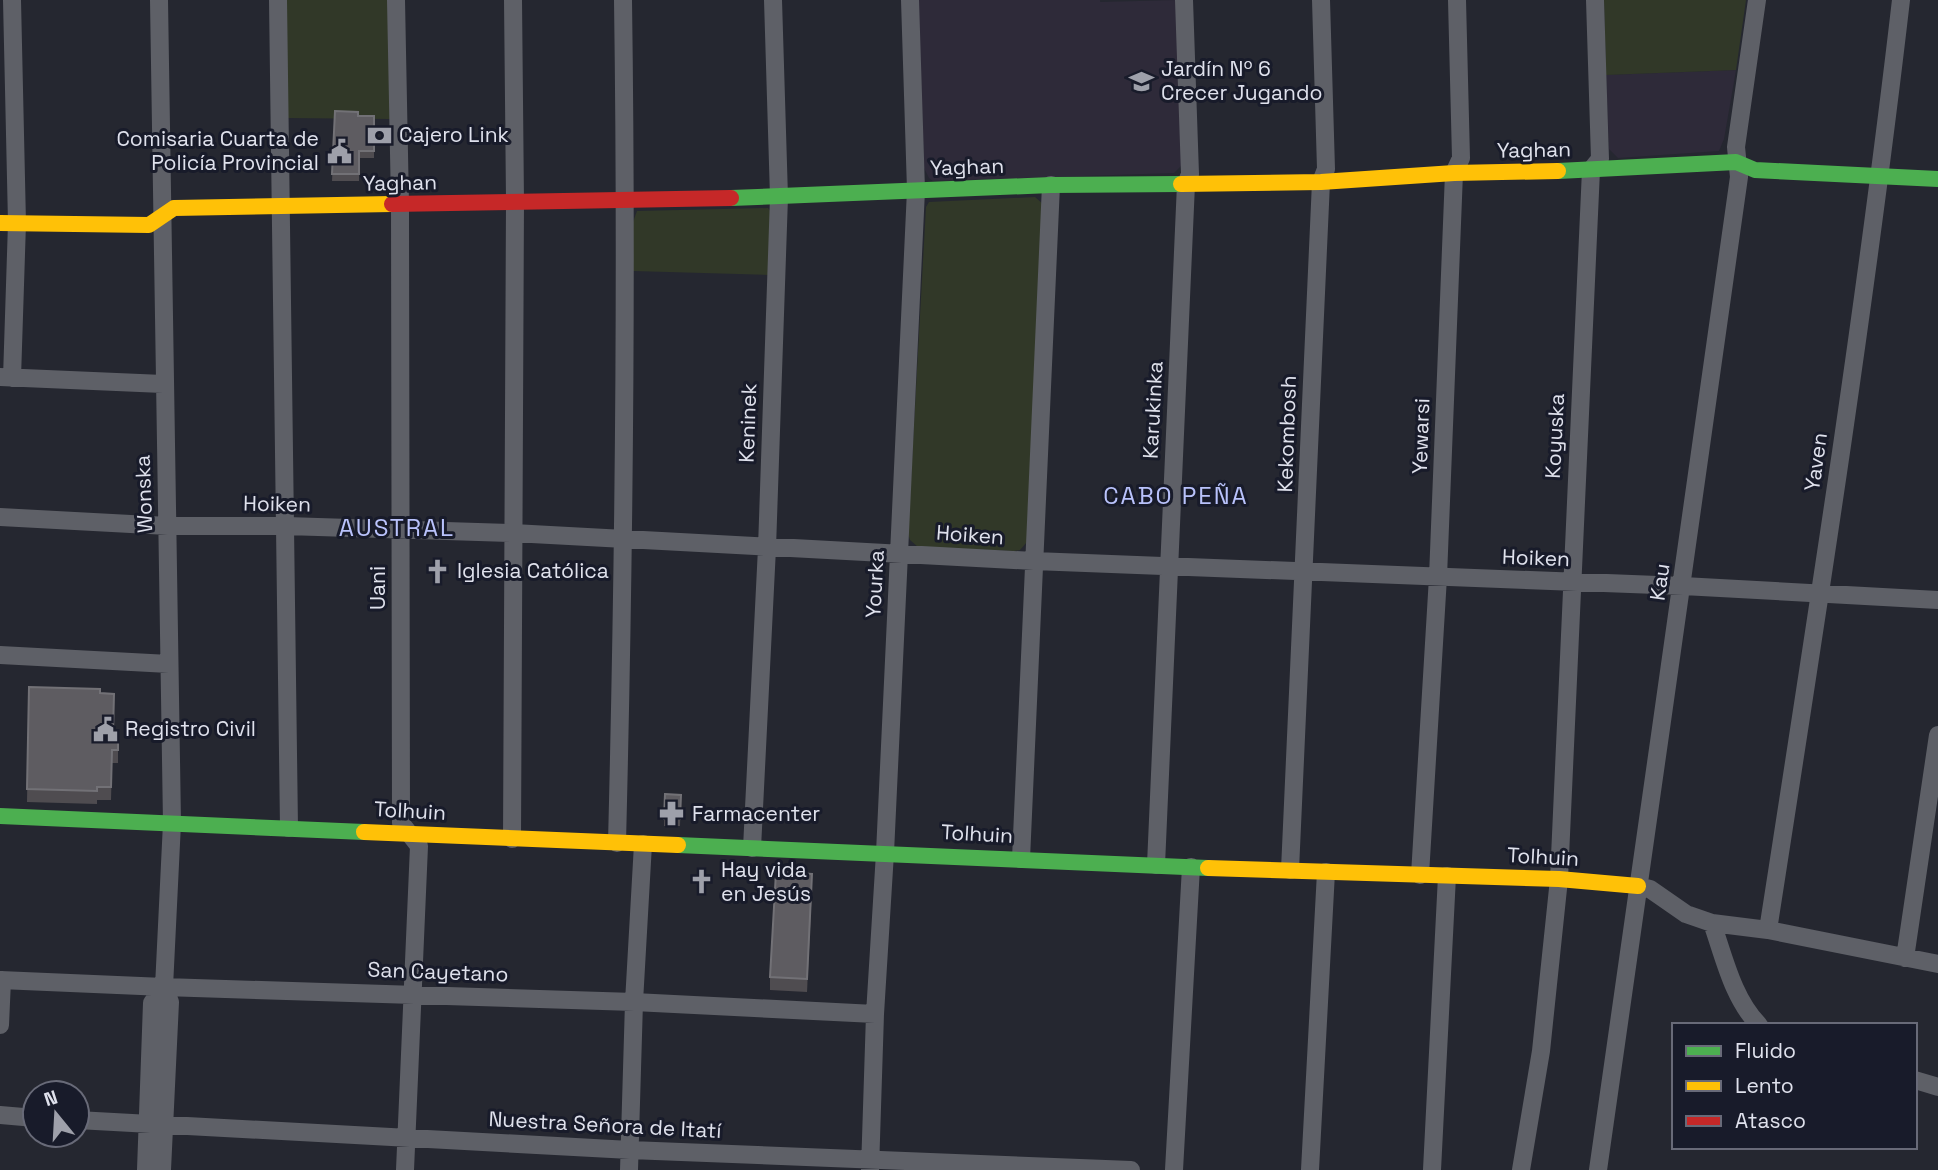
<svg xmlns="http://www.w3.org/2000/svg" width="1938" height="1170" font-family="'Space Grotesk',sans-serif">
<rect width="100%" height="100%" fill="#252730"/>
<path fill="#2e2a39" d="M918 0H1100V2L1177 0 1182 165 1174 173 933 181 929 178 924 168Z
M1736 70 1724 139 1719 151 1618 158 1609 149 1606 75Z"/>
<path fill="#313828" d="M285 0H389L390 119 287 118Z
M1604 0H1746L1736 70 1606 75Z
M1035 197 1043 204 1027 542 1020 550 1014 551 918 547 910 540 908 534 926 207 929 202Z
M768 208 772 213 770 275 633 271V222L637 211Z"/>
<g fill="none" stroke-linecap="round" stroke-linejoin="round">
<path stroke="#5e6067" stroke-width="18" d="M159 0 172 823 164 987
M278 0 289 828
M396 0 400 204 401 823 419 846 405 1170
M0 377 163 384
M12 378 17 223 12 0
M0 517 168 526H286L513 533 1034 561 1683 586 1938 600
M0 655 169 664
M512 839 515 201 513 0
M617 843C624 562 627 281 623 0
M752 848 767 548 779 197 773 0
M1021 859 1051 185
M1156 865 1186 184 1190 174 1184 0
M1290 870 1321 182 1326 169 1321 0
M1420 875 1438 577 1454 173 1461 158 1457 0
M1638 886 1650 889 1686 914 1712 923 1768 930 1938 964
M1712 923C1724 957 1733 999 1759 1025
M1768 930C1816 621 1865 311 1901 0
M1905 958 1938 735
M0 980 164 987 634 1002 875 1014
M0 1025 2 980
M1915 1080 1938 1087
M0 1115 35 1118
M77 1120 630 1150 1131 1170
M146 1170 152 1003 164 987 170 1002 162 1170
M629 1170 634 1002 643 844
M870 1170 875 1014 885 853 916 190 910 0
M1174 1170 1191 867
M1310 1170 1326 872
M1432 1170 1447 876
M1521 1170 1541 1051 1559 879 1591 170 1600 159 1595 0
M1598 1170C1644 839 1694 508 1739 177L1736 147 1757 0"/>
<path stroke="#4caf50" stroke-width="16" d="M1558 171 1736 162 1755 170 1938 179
M731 198 1051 185 1181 184
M0 816 364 832
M678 845 1208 868"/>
<path stroke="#ffc107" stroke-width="16" d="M1181 184 1321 182 1454 173 1558 171
M0 223 149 225 174 208 392 204
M364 832 678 845
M1208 868 1559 879 1638 886"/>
<path stroke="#c62828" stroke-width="16" d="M392 204 731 198"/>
</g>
<path fill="#4f4c50" d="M335 111 358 116H374V158H359V181H332Z
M29 687 100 693 113 733H118V763H112L111 800H97V804L27 802Z
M665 794 681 795 680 826H664Z
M812 887 807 992 770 990V977Z"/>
<path fill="#38373c" d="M812 874V887L807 992V979Z"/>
<path fill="#5e5c61" stroke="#727176" stroke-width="2" d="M335 111 358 112V116H374V151H359V174H332Z
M29 687 100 689V693L114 694 113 733H118V750H112L111 787H97V791L27 789Z
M665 794 681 795 680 819H664Z
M776 872 812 874 807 979 770 977Z"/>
<defs>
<symbol id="school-bare" viewBox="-9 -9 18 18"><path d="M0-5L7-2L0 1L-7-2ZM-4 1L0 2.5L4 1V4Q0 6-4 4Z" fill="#9ea0aa" stroke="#181b2a" stroke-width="2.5" paint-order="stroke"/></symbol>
<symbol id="bank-bare" viewBox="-9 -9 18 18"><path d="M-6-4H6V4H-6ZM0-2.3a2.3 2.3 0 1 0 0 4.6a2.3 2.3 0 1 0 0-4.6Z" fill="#9ea0aa" stroke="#181b2a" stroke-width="2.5" paint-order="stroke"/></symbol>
<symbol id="civic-bare" viewBox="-9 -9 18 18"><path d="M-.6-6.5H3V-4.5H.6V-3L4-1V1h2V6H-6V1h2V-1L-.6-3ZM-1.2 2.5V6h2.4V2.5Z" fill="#9ea0aa" stroke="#181b2a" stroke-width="2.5" paint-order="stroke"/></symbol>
<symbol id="church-bare" viewBox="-9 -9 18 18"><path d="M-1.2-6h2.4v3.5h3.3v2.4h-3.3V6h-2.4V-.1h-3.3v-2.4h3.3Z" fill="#9ea0aa" stroke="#181b2a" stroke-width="2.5" paint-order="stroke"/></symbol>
<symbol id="pharmacy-bare" viewBox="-9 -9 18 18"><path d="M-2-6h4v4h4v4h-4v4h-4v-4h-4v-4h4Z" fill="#9ea0aa" stroke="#181b2a" stroke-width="2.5" paint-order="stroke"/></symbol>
</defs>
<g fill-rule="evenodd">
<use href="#school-bare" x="1124" y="64" width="35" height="35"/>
<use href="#bank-bare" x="362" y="118" width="35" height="35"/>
<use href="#civic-bare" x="322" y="134" width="35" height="35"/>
<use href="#church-bare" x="420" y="554" width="35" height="35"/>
<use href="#civic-bare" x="88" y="712" width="35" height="35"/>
<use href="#pharmacy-bare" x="654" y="796" width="35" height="35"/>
<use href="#church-bare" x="684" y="864" width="35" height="35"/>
</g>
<g text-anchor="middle" stroke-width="6" stroke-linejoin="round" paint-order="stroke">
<g font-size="21" fill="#dfe1ec" stroke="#181b2a" text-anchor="start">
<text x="1161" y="76">Jardín Nº 6<tspan x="1161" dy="24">Crecer Jugando</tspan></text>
<text x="399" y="142">Cajero Link</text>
<text x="319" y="146" text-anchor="end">Comisaria Cuarta de<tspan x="319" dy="24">Policía Provincial</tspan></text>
<text x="457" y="578">Iglesia Católica</text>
<text x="125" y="736">Registro Civil</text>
<text x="692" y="821">Farmacenter</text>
<text x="721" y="877">Hay vida<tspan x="721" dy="24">en Jesús</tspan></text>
</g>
<g font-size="21" fill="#dfe1ec" stroke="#181b2a">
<text transform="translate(1534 150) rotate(-1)" y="7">Yaghan</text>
<text transform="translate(967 167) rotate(-2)" y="7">Yaghan</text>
<text transform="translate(400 183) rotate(-1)" y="7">Yaghan</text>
<text transform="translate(1153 410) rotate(-87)" y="7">Karukinka</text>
<text transform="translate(748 423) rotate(-88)" y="7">Keninek</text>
<text transform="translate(1287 434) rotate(-88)" y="7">Kekombosh</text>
<text transform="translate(1421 436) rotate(-88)" y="7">Yewarsi</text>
<text transform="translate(1555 436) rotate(-87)" y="7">Koyuska</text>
<text transform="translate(1816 462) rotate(-82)" y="7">Yaven</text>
<text transform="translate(144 494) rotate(-92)" y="7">Wonska</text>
<text transform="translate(277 504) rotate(1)" y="7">Hoiken</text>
<text transform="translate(970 535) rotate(4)" y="7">Hoiken</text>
<text transform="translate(1536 558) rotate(2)" y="7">Hoiken</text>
<text transform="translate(1660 582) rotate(-82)" y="7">Kau</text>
<text transform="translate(875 584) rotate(-87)" y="7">Yourka</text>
<text transform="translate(378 588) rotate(-90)" y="7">Uani</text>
<text transform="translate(410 811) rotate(3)" y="7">Tolhuin</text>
<text transform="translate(977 834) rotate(3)" y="7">Tolhuin</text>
<text transform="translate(1543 857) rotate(3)" y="7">Tolhuin</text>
<text transform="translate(438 972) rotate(2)" y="7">San Cayetano</text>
<text transform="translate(605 1125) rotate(3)" y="7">Nuestra Señora de Itatí</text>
</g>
<g font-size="24" letter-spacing="2" fill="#b9c2fb" stroke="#181b2a">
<text x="1176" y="504">CABO PEÑA</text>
<text x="397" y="536">AUSTRAL</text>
</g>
</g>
<rect x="1672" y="1023" width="245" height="126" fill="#181b2a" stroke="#686a78" stroke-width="2"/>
<rect x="1686" y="1046" width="35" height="10" fill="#4caf50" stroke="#686a78" stroke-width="2"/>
<text x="1735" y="1058" font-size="21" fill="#dfe1ec">Fluido</text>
<rect x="1686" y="1081" width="35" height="10" fill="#ffc107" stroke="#686a78" stroke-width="2"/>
<text x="1735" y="1093" font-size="21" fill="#dfe1ec">Lento</text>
<rect x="1686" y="1116" width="35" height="10" fill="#c62828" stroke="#686a78" stroke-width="2"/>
<text x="1735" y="1128" font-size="21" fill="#dfe1ec">Atasco</text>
<g transform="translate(56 1114) rotate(342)"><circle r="33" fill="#181b2a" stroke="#686a78" stroke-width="2"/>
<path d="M0-5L12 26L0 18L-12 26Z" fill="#9ea0aa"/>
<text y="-10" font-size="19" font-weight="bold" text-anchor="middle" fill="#dfe1ec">N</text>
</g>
</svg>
